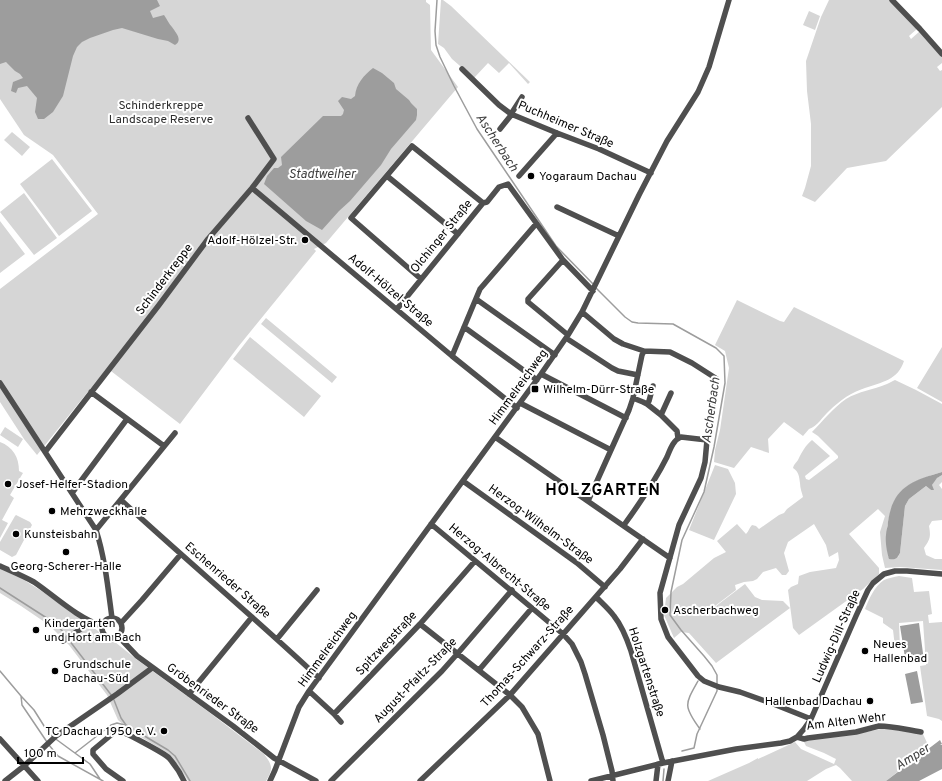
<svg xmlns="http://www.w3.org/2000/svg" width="942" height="781" font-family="Overpass,sans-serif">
<rect width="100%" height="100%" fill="#fff"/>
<path fill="#d6d6d6" d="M0 0H426V2L430 5 431 50 458 87 326 243 314 249 316 251 238 347 180 424 107 368 37 455 24 439 0 402V289L98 214 53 155 24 135 0 99Z
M441 0H443L451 6 530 82 528 84 509 63 499 73 488 63 474 78 452 59 444 48 438 44Z
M829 0H890L918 28 909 36 911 39 920 31 942 55V63L937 67 940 71 942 70V107L886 161 847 168 815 202 802 196 805 188 811 166V124L807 91 806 61 821 17Z
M809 11 820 16 815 30 803 25Z
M12 132 30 147 22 156 4 140Z
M52 159 92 211 59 236 20 184Z
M24 193 57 238 34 255 0 212Z
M0 221 25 254 0 273Z
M737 300 780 321 784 322 794 307 904 361C898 380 882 382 865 388 859 390 852 393 846 397 840 401 834 406 829 411 823 416 817 427 809 429L803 436 784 422 768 439 769 453 751 447 734 468 714 462 715 450 720 430 729 368 725 351 715 345Z
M266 318 337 377 332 383 261 324Z
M250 337 321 396 304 417 233 359Z
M942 347V402L917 388Z
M895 380 916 390 942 404V472C910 482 894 487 888 523 888 524 887 528 887 529 886 538 888 548 888 557H898L900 553 905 506 909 499 926 486 931 490C932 482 935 478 942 475V482L939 485 942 489V520L932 521 929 526C931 537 930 539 924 548L926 555 935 559H942V570L900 567 885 568 882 555 880 532 885 516 878 509 849 534 879 568V574L863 589 799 635 793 628 788 590 791 587 798 584 799 576 810 572 836 568 839 560 838 552 829 557 826 545 814 524 788 542 784 553 789 571 786 575H782L776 568 763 572 757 579 753 581 744 582 735 585 736 590 715 606H716L745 584 755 597 762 600 783 601 790 608 716 663 689 633 681 632 674 638 664 615 666 598 677 587 683 584 714 558 726 552 717 541 737 524 746 534C749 531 749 528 752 525L756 526 759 529 779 515 784 513 787 509 803 497C802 493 800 488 800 483 799 476 799 472 793 468 794 464 796 463 798 460 802 452 805 446 812 440L830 456 805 476 806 479 809 480 838 458V456L818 436 812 432C823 421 833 408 846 399 859 391 873 390 887 384 890 383 892 381 895 380Z
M5 427 23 439 18 447 0 435Z
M0 442C13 447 19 457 19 471L23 473 10 495 14 498 2 520 8 523 0 538Z
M715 465 728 469 735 483 736 494 714 540 689 530Z
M16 515 30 522 32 525 16 555 12 557 0 550V542L15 516Z
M0 568 24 580 40 590 82 619 87 626 93 627 98 631 102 637 109 642H115L120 646 136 659 206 710 264 754C273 766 273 769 266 781H188L178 765 166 752 129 730 118 720 107 695 69 645 49 625 21 606 0 593Z
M899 576 912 578 914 592 929 591 932 614 928 615 929 623 942 622V721L939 719 927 716 920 666 926 665 923 621 899 623 900 647H895L893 630 883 623V618L865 609C869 599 874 587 884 580 888 578 894 577 899 576Z
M881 729H891L923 734 929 747 886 781H852L840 768 836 765 826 769 807 781H708L749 763 758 758V759L795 742 801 749 834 764 836 759 824 753 806 746 804 742V739L866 732Z"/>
<path fill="#9d9d9d" d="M0 0H157L160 6 150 11 153 18 164 15C167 19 169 24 172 27 176 33 183 40 175 45L168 41 158 39 122 28 113 30 90 38 82 42 77 47 73 56 63 96 53 112 44 119H38L35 112 37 98 27 86 18 88 16 93 11 91 13 82 23 78 20 74 15 71 6 62 0 64Z
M373 68 382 73 394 83 396 89 409 100 411 103 417 109V115L416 120 391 149 381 165 350 201 339 211 322 230 306 221 264 184 267 176 274 168H278L282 165 281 157 323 116H341L343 114 344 110 338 101 342 97 351 99 355 96C356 84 364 75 373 68Z
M942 472V475L937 478 932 485 934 490H931L926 486 909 499 905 506 900 553C897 559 895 560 889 559 887 553 885 541 886 535 886 530 888 527 888 522 893 487 911 481 942 472Z
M919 623 924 661 906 664 900 626Z
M917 671 923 702 911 704 905 674Z
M940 740 942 744 940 745H942V769L919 781H886Z"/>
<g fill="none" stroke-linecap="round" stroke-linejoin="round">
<path stroke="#9d9d9d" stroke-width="1.5" d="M437 0 435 31 436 45 440 57 454 86 477 129 556 246 594 285
M596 288 625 317 632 322 638 323 673 324 716 348 724 356 725 383 714 447 704 492 682 540 671 592 670 615 681 630 704 656 712 666 717 675V685
M0 588 53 622 59 627 112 696
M0 671 21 696 22 705 47 742
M698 681C685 704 683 706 700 729
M21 696 34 710 46 729 53 737 90 764 100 779
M114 700 121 718 126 725 168 750 175 756 190 781
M49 745 58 756 103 781
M682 751 694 748 697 734 717 691V689
M75 753 111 725 117 723 125 725
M663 781 664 769"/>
<path stroke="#4f4f4f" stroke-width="5.5" d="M892 0 920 29 942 54
M462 69 499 105 511 114 557 133 599 149 651 173
M511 114 522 97
M500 129 512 114
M387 176 458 234
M519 176 557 133
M252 188 452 356 517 408
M557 207 619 236
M563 260 528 299V302L568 335
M421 279 351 218 412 146 483 203
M476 299 555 355
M397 309 483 203 487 202 499 187 508 184 563 260 593 291
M582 312 614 339 623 344 644 351 670 352 692 363 717 379 707 440 705 462 701 478 679 525 660 593 661 619 668 637 698 676 704 681 719 687 740 692 776 705 811 719
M464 327 537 380
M566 338 612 368 618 371 638 375
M452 356 480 289 536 224
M541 374 626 418
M0 383 96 530C105 558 108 588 112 618
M91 392 164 446
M633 398 643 402 647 404 661 415 677 431 678 438
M520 403 611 450
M647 404 649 401 653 386
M661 415 671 393
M495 437 670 558
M45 452 159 305 208 239 252 188 274 159 248 118
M463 481 577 563 605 587
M72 493 127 419
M121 500C186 560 254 617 319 678
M588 501 629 410 633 398 642 355 644 351
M431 524 532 608 563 634 572 644 581 662 585 674 603 735 612 771 613 781
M624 525C640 503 655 481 667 457 670 450 673 440 681 437L707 440
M96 530 175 433
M0 566C11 571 23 576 34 582 56 597 76 617 102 626
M596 597C602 603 609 609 614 616 622 626 627 639 631 651L663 763
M102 628a10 10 0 1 1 20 0a10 10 0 1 1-20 0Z
M121 623 142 600 181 554
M420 624 510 695 522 707 538 734 550 781
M118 636 137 656 233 726 269 754 274 758 316 781
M277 639 317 590
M63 641 91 622
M479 670 532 608
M309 691 334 714 420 624 475 561
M189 694 252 617
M334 714 341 722
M797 737 804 739 808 738 856 732 879 726C894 726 907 730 921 732
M0 739 38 781
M5 781 24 766 56 736 117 694 152 668
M123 781 106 769 93 754V750L117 730C123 731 164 753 169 758 175 765 180 772 184 781
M270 781 275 770 299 707 309 691 541 374 568 335 582 312 639 195 667 141 698 92 709 67 729 0
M331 781 442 671 458 653 512 590
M420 781 510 695 620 569 643 539
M591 781 663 763 736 749 781 743 790 741 797 737 804 729 811 719 856 616 868 590 873 583 884 574 895 571H907L942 574
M656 781 658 764
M668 781 672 761"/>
</g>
<g fill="#000" stroke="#fff" stroke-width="1.5">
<circle cx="531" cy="176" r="4"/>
<circle cx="305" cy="240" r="4"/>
<rect x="531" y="385" width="8" height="8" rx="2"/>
<circle cx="8" cy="484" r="4"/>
<circle cx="52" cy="511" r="4"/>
<circle cx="16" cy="534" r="4"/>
<circle cx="66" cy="552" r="4"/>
<circle cx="665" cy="610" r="4"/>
<circle cx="36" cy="630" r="4"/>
<circle cx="865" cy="651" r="4"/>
<circle cx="55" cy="671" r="4"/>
<circle cx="870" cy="701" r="4"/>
<circle cx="164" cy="731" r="4"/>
</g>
<g text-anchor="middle" stroke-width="4" stroke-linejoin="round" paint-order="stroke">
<g font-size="12" fill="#2d2d2d" stroke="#fff">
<text x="161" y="109">Schinderkreppe<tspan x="161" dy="14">Landscape Reserve</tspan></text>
</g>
<g font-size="12" fill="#000" stroke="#fff">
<text transform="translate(566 124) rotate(23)" y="4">Puchheimer Straße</text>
<text transform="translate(441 236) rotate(-51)" y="4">Olchinger Straße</text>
<text transform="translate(164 279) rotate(-53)" y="4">Schinderkreppe</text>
<text transform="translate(391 290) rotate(40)" y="4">Adolf-Hölzel-Straße</text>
<text transform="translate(518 387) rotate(-54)" y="4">Himmelreichweg</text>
<text transform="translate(541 524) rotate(36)" y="4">Herzog-Wilhelm-Straße</text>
<text transform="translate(500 567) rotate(40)" y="4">Herzog-Albrecht-Straße</text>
<text transform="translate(228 580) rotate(41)" y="4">Eschenrieder Straße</text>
<text transform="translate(836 636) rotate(-66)" y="4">Ludwig-Dill-Straße</text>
<text transform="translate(386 643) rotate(-47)" y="4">Spitzwegstraße</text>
<text transform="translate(327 649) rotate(-54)" y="4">Himmelreichweg</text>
<text transform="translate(527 656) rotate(-48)" y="4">Thomas-Schwarz-Straße</text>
<text transform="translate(647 672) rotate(72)" y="4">Holzgartenstraße</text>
<text transform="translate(415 680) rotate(-46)" y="4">August-Pfaltz-Straße</text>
<text transform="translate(213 698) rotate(36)" y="4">Gröbenrieder Straße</text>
<text transform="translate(846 721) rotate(-7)" y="4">Am Alten Wehr</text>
</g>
<g font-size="12" fill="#000" stroke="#fff" text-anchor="start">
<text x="539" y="180">Yogaraum Dachau</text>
<text x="297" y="244" text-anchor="end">Adolf-Hölzel-Str.</text>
<text x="543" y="393">Wilhelm-Dürr-Straße</text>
<text x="16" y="488">Josef-Helfer-Stadion</text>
<text x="60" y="515">Mehrzweckhalle</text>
<text x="24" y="538">Kunsteisbahn</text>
<text x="66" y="570" text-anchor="middle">Georg-Scherer-Halle</text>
<text x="673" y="614">Ascherbachweg</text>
<text x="44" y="627">Kindergarten<tspan x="44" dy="14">und Hort am Bach</tspan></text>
<text x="873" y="648">Neues<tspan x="873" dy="14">Hallenbad</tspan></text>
<text x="63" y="668">Grundschule<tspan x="63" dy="14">Dachau-Süd</tspan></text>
<text x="862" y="705" text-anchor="end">Hallenbad Dachau</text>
<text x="156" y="735" text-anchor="end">TC Dachau 1950 e. V.</text>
</g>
<g font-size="13" font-style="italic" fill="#3e3e3e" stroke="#fff">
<text transform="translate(498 142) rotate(57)" y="5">Ascherbach</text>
<text x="322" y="178">Stadtweiher</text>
<text transform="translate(710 410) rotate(-82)" y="5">Ascherbach</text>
<text transform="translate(912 756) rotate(-32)" y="5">Amper</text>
</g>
<g font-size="16" font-weight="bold" letter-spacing="1" fill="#000" stroke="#fff">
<text x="603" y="495">HOLZGARTEN</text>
</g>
</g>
<path d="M18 757v6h65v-6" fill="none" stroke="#000000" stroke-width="2"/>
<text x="24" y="757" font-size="12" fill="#000000" stroke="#ffffff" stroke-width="3" paint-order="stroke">100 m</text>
</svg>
